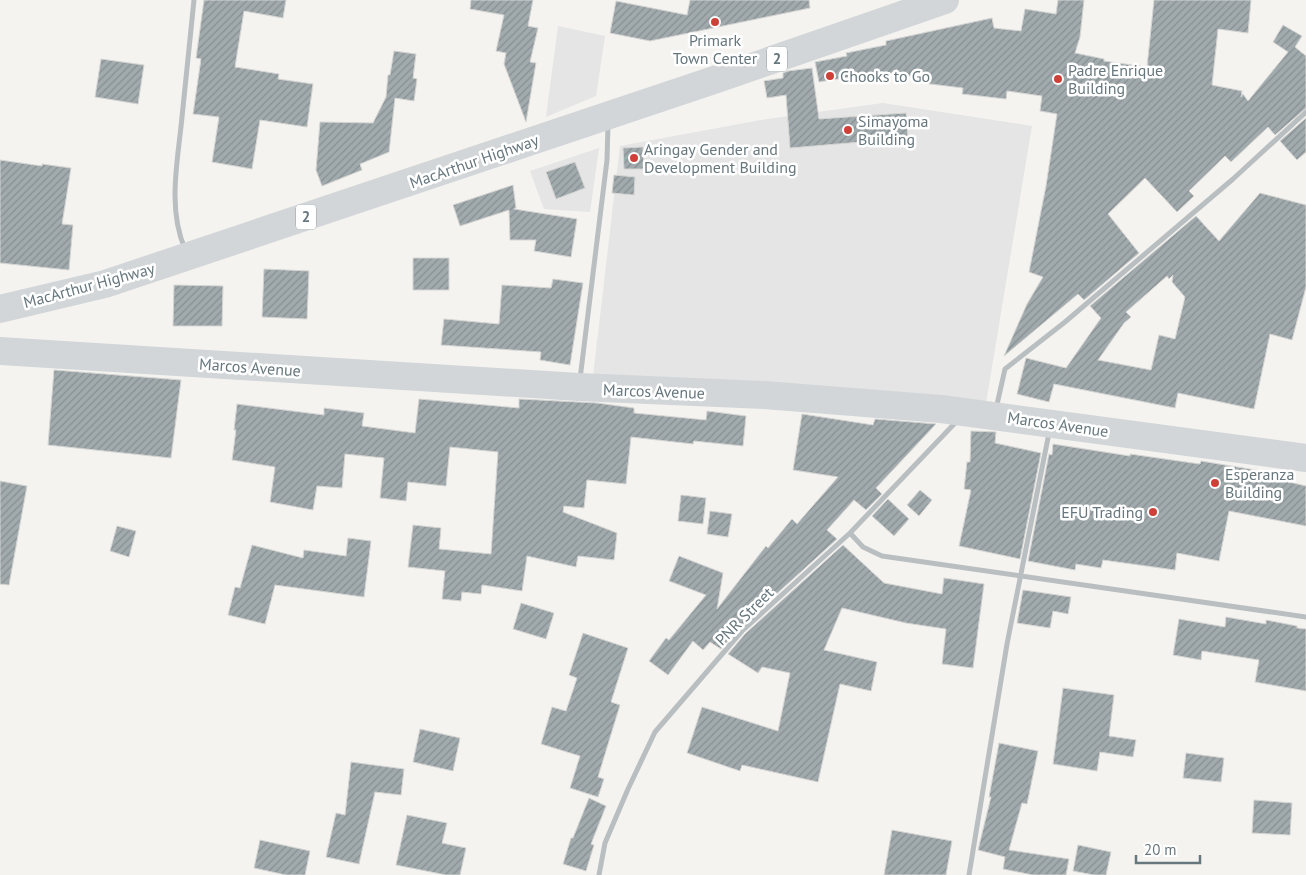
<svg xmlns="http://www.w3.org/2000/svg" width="1306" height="875" font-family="'PT Sans',sans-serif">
<defs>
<pattern id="building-hatch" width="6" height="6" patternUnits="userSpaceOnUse" patternTransform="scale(1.25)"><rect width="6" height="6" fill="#a1aaad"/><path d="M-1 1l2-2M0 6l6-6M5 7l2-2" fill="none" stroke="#878f92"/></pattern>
</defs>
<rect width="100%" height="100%" fill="#f4f3f0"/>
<path fill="#e4e5e4" d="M558 26 605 36 596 96 546 117Z
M883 103 1032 126 985 409 593 376 620 146 761 120Z
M599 148 590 212 544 209 530 171Z"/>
<path fill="url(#building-hatch)" stroke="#d5d5d3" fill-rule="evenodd" d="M204 0H286L283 18 244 11 235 67 279 74 278 79 313 84 307 127 260 120 252 169 212 162 219 117 193 114 201 59 196 58Z
M471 0H533L528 26 538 28 530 62 536 63 526 122 504 64 506 53 496 51 504 15 470 9Z
M690 0H809L810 8 650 41 610 33 616 1 687 15Z
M1058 0H1084L1080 37 1075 53 1104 59V61L1147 67 1154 0H1251L1248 33 1218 29 1212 85 1242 91 1241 97 1243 94 1248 101 1288 52 1273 42 1283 25 1302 36 1295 47 1306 56V108L1275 135 1268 127 1231 162 1225 156 1189 191 1194 196 1177 212 1145 178 1108 214 1139 253 1084 300 1078 294 1004 356 1027 304 1043 277 1029 272 1046 186 1057 114 1040 111 1042 96 1007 91 1006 99 962 94 963 88 922 83 923 78 882 72 819 82 815 62 847 56 846 53 886 45V41L992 18 994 28 1021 31 1025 9 1056 14Z
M394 51 416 54 413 78 417 79 414 101 395 98 389 152 360 164 362 170 322 186 316 170 320 122 373 123 386 97 388 75H390Z
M101 59 144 65 138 104 95 97Z
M812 68 819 119 906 113 908 138 790 148 786 95 767 98 764 81 783 78V73L788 71Z
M1306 118V152L1297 160 1280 141Z
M643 147 644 169H624L623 148Z
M0 160 42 166V164L71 168 62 224 73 225 69 270 0 263Z
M575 162 585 188 556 199 546 172Z
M614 175 635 177 634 195 612 193Z
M513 185 516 208 514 209 577 219 571 257 534 251 536 240H510L509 210 460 226 453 205Z
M1260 193 1306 205V287L1292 340 1270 334 1254 409 1178 393 1175 408 1054 384 1049 402 1017 394 1026 358 1066 368 1101 318 1090 306 1196 216 1219 241ZM1173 275 1172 282 1185 297 1175 339 1159 335 1151 370 1098 360 1124 323 1131 317 1126 312 1167 276 1169 279Z
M413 258H449V290H413Z
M264 269 309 271 307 319 262 317Z
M553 279 583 283 570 365 540 360 541 352 441 345 444 319 499 324 502 285 551 288Z
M174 285 223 286 222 326H173Z
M54 370 181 380 171 458 48 445Z
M419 399 519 408V399L597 403 634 408V413L706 420 707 411 746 416 743 446 694 441 693 444 631 437 626 484 587 480 584 508 564 506 563 512 617 533 614 560 578 556 576 567 527 556 522 591 482 585 481 594 462 592 461 601 442 599 445 571 408 567 413 525 441 528 439 549 491 554 498 452 450 447 446 486 408 482 406 501 380 498 384 458 345 454 342 488 317 486 313 510 270 502 275 467 232 460 236 430H234L237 404 324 415V408L364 413 362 426 415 433Z
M802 414 873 425 875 419 936 424 876 488 882 494 866 510 854 500 827 530 837 539 739 628 721 649 710 642 703 650 693 641 668 675 649 661 666 638 669 640 706 595 669 581 679 556 723 573 717 609 766 546 768 548 792 519 797 524 838 477 793 470Z
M971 431 996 432 995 443 1041 453 1020 559 959 546 971 490 964 489 967 462H970Z
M1053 444 1130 456V454L1200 464 1201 461 1286 475 1285 481 1306 486V526L1229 511 1219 561 1177 553 1175 570 1103 560 1101 568 1076 564 1075 570 1028 561 1049 454 1052 455Z
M0 481 27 486 9 585 0 584Z
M920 490 932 500 919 516 907 505Z
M681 495 706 498 703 524 678 521Z
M888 499 909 519 894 536 872 516Z
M710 511 732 514 728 537 707 534Z
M117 526 136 531 129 557 110 551Z
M348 538 371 541 364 597 275 585 265 624 228 615 235 587 240 588 252 545 303 558 304 550 346 556Z
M843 545 884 583 942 594 944 578 984 584 973 668 942 664 946 629 906 623 842 608 824 650 877 662 871 691 840 684 818 782 742 765 740 771 687 753 702 707 778 731 790 673 762 667 758 673 728 654 745 634Z
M1023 590 1071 597 1068 614 1053 611 1050 628 1017 623Z
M521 603 554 613 546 639 513 629Z
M1226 617 1266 624V620L1297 626V628L1306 629V691L1255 682 1259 660 1202 651 1201 660 1173 655 1179 619 1225 627Z
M583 633 628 648 611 702 620 705 598 777 604 779 598 797 570 788 580 756 541 744 552 707 566 711 577 678 569 675Z
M1063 688 1114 695 1109 736 1136 740 1133 757 1100 752 1097 771 1053 764Z
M420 729 460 738 453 771 413 762Z
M999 743 1038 751 1027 804 1022 803 1009 850 1069 859 1066 875H1033L1003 869 1005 857 978 850 991 797H989Z
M1186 753 1224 758 1221 782 1183 778Z
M351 762 404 769 401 795 375 792 359 864 326 857 336 813 345 815Z
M589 798 606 806 591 844 594 845 586 871 563 864 571 838H573Z
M1254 800 1292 803 1290 835 1252 833Z
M407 815 447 823 442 843 466 848 460 875H446L396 865Z
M892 830 952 841 946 875H884Z
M260 840 310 851 305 875H286L254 868Z
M1078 845 1111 852 1106 875H1094L1073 871Z"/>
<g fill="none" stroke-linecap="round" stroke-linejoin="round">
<path stroke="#b9bec0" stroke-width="5" d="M185 249C167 208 178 160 182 117 186 78 190 39 194 0
M580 379 607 160 608 125
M996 409 1005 369 1065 322 1233 179 1306 112
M850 533 863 547 882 556 1306 617
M599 875 605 843 628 789 655 732 742 631 850 533 957 421
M969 875 1007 644 1049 433"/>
<path stroke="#d2d6d9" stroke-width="28" d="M0 351 579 387 764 395 941 409 1306 458"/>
<path stroke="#d2d6d9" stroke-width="28" d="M0 309 105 284 717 79 945 0"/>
</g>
<g fill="#cc4138" stroke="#fff" stroke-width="2">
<circle cx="715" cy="22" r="5"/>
<circle cx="830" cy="76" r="5"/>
<circle cx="1058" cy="79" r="5"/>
<circle cx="848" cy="130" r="5"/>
<circle cx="634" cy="158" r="5"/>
<circle cx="1215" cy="483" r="5"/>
<circle cx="1153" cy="512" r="5"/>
</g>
<g text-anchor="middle" stroke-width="5" stroke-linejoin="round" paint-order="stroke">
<g fill="#fff" stroke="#95a0a5" stroke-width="1">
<rect x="767" y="46.5" width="20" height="25" rx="4"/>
<rect x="296" y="204.5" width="20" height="25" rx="4"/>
</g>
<g font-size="15" font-weight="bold" fill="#67777e">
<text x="777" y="64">2</text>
<text x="306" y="222">2</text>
</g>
<g font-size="16" fill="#67777e" stroke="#fff" text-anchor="start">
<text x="715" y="46" text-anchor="middle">Primark<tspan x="715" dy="18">Town Center</tspan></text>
<text x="1068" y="76">Padre Enrique<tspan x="1068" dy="18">Building</tspan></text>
<text x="840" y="82">Chooks to Go</text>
<text x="858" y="127">Simayoma<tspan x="858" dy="18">Building</tspan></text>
<text x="644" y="155">Aringay Gender and<tspan x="644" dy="18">Development Building</tspan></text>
<text x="1225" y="480">Esperanza<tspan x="1225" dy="18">Building</tspan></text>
<text x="1143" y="518" text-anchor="end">EFU Trading</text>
</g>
<g font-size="16" fill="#67777e" stroke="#fff">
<text transform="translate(474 161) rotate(-19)" y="6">MacArthur Highway</text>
<text transform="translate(89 285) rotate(-15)" y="6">MacArthur Highway</text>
<text transform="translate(250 367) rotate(4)" y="6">Marcos Avenue</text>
<text transform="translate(654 391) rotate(2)" y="6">Marcos Avenue</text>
<text transform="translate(1058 424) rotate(8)" y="6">Marcos Avenue</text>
<text transform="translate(744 616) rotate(-45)" y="6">PNR Street</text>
</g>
</g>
<path d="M1136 855v8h64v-8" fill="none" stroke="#67777e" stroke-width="2.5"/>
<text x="1144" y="855" font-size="15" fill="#67777e" stroke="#ffffff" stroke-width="4" paint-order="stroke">20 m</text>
</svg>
